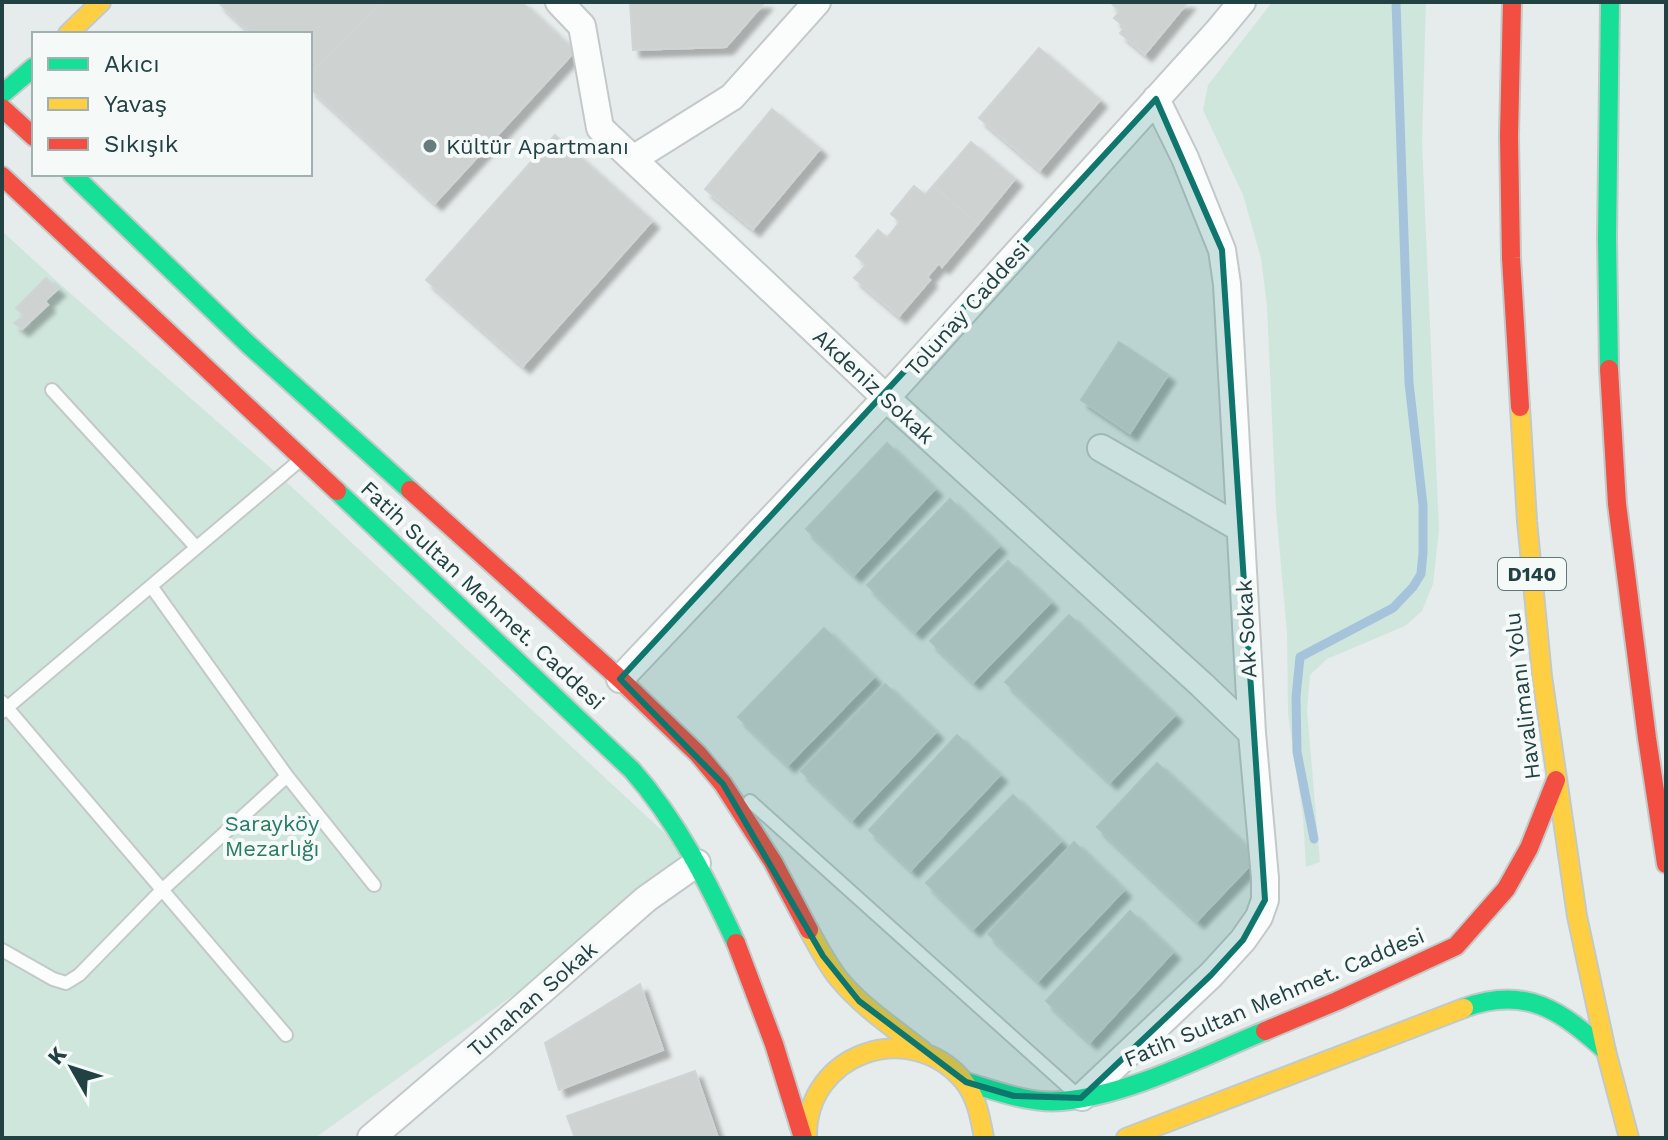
<svg xmlns="http://www.w3.org/2000/svg" width="1668" height="1140" font-family="'Work Sans',sans-serif">
<defs>
<filter id="shadow"><feDropShadow dx="7" dy="7" stdDeviation="2" flood-color="#0004"/></filter>
</defs>
<rect width="100%" height="100%" fill="#e6eceb"/>
<path fill="#cfe6dd" fill-rule="evenodd" d="M1272 2H1426L1422 143 1439 530 1433 584 1422 611 1405 626 1327 659 1310 675 1307 710 1320 862 1306 867 1303 817 1288 714 1287 634 1276 509 1267 306 1261 258 1243 195 1203 110 1208 85Z
M2 231 62 286 281 477 697 863 315 1138H2ZM46 278 58 289 45 301 47 305 22 329 15 323 24 316 17 309Z"/>
<g fill="none" stroke-linecap="round" stroke-linejoin="round">
<path stroke="#a5c4dc" stroke-width="9" d="M1314 839 1297 752 1296 697 1300 657 1393 608 1413 587 1421 574 1423 553V505L1409 383 1396 2"/>
</g>
<path fill="#ced3d2" stroke="#cfd5d4" stroke-width="2" filter="url(#shadow)" d="M218 2H522L575 51 435 203 310 88V34H252Z
M383 2H522L575 51 435 203 310 88V73Z
M630 2H765L726 47 633 50Z
M1110 2H1188L1145 54 1120 33 1125 27 1114 18 1120 11Z
M1039 48 1100 100 1040 170 979 118Z
M772 109 820 149 753 229 705 189Z
M555 135 652 221 523 366 426 280Z
M971 142 1015 179 978 224 933 186Z
M914 186 925 195 933 186 978 224 942 267 939 263 927 277 930 280 899 316 854 278 866 265 856 256 878 230 887 238 900 222 891 214Z
M46 278 58 289 45 301 48 305 22 329 14 323 24 316 16 308Z
M1119 342 1168 375 1130 433 1081 400Z
M887 443 935 489 854 575 806 529Z
M950 499 999 546 915 632 867 585Z
M1008 561 1051 602 973 682 930 641Z
M1069 615 1175 715 1110 782 1005 682Z
M824 628 874 677 788 765 738 717Z
M885 684 936 732 852 820 801 771Z
M957 735 1000 775 911 870 869 830Z
M1157 763 1258 857 1197 921 1097 827Z
M1013 795 1061 841 973 929 926 883Z
M1074 842 1124 890 1038 981 988 934Z
M1130 911 1173 952 1090 1042 1046 1001Z
M640 984 663 1050 559 1090 545 1043Z
M695 1071 718 1138H575L567 1116Z"/>
<g fill="none" stroke-linecap="round" stroke-linejoin="round">
<defs>
<path id="lane" d="M52 390 196 547
M151 586 287 776 374 885
M2 702 286 1035
M2 712 299 461
M750 801 1075 1093
M2 950 53 979 66 983 79 975 162 890 287 776"/>
<path id="street" d="M559 2 582 26 600 128 886 398 1202 685 1252 733
M633 159 732 97 817 2
M1101 448 1240 528
M620 679 886 398 1218 31 1242 2
M1082 1097 1211 975 1243 940 1259 917 1265 900V878L1252 733 1227 284 1222 250 1185 158 1156 99
M371 1138 482 1043 646 899 697 863"/>
<path id="fast" d="M2 94 34 67
M72 174 249 345 410 490
M1609 369 1607 238 1610 2
M337 491 632 770C677 821 708 882 736 943
M1464 1008C1527 985 1561 1011 1606 1051
M966 1082C997 1091 1030 1104 1062 1101 1130 1095 1203 1056 1265 1031"/>
<path id="slow" d="M68 34 101 2
M1520 407 1527 521 1542 676 1577 916 1606 1051 1629 1138
M809 930C818 947 827 964 839 979 862 1007 894 1028 922 1050
M807 1138C805 1054 909 1017 963 1080 977 1097 980 1117 984 1138
M1126 1138 1464 1008"/>
<path id="jam" d="M1512 2 1509 136 1511 258 1520 407
M2 108 34 137
M2 176 337 491
M1609 369 1617 504 1647 738 1666 864
M410 490 620 679 698 754 723 784 773 862 809 930
M736 943 774 1044 803 1138
M1265 1031 1337 1001 1456 946 1506 889 1529 848 1556 780"/>
</defs>
<use href="#lane" stroke="#c3c9c8" stroke-width="16"/>
<use href="#street" stroke="#c3c9c8" stroke-width="30"/>
<use href="#fast" stroke="#c2cac9" stroke-width="22"/>
<use href="#slow" stroke="#c2cac9" stroke-width="22"/>
<use href="#jam" stroke="#c2cac9" stroke-width="22"/>
<use href="#lane" stroke="#fbfcfc" stroke-width="12"/>
<use href="#street" stroke="#fbfcfc" stroke-width="26"/>
<use href="#fast" stroke="#16e098" stroke-width="18"/>
<use href="#slow" stroke="#ffcf43" stroke-width="18"/>
<use href="#jam" stroke="#f24e42" stroke-width="18"/>
</g>
<path fill="#0f766e" fill-opacity="0.2" stroke="#0f766e" stroke-width="6" stroke-linejoin="round" d="M1156 99 1222 250 1265 900 1243 940 1211 975 1081 1098 1014 1096 966 1082 859 1001 823 956 723 784 620 679Z"/>
<circle fill="#677d7d" stroke="#f5faf9" stroke-width="3" cx="430" cy="146" r="8"/>
<g text-anchor="middle" stroke-width="8" stroke-linejoin="round" paint-order="stroke">
<rect fill="#f5faf9" stroke="#617879" stroke-width="2" x="1498" y="558" width="68" height="32" rx="6"/>
<g font-size="20" font-weight="bold" fill="#224142">
<text x="1532" y="581">D140</text>
</g>
<g font-size="22" fill="#224142" stroke="#f5faf9" text-anchor="start">
<text x="446" y="154">Kültür Apartmanı</text>
</g>
<g font-size="22" fill="#224142" stroke="#f5faf9">
<text transform="translate(967 308) rotate(-48)" y="8">Tolunay Caddesi</text>
<text transform="translate(874 386) rotate(43)" y="8">Akdeniz Sokak</text>
<text transform="translate(483 595) rotate(43)" y="8">Fatih Sultan Mehmet. Caddesi</text>
<text transform="translate(1246 629) rotate(-93)" y="8">Ak Sokak</text>
<text transform="translate(1522 696) rotate(-97)" y="8">Havalimanı Yolu</text>
<text transform="translate(1274 997) rotate(-23)" y="8">Fatih Sultan Mehmet. Caddesi</text>
<text transform="translate(532 999) rotate(-41)" y="8">Tunahan Sokak</text>
</g>
<g font-size="22" fill="#297b62" stroke="#f5faf9">
<text x="272" y="831">Sarayköy<tspan x="272" dy="25">Mezarlığı</tspan></text>
</g>
</g>
<rect width="1668" height="1140" fill="none" stroke="#224142" stroke-width="8"/>
<rect x="32" y="32" width="280" height="144" fill="#f5faf9" stroke="#a1b0b0" stroke-width="2"/>
<rect x="48" y="58" width="40" height="12" fill="#16e098" stroke="#a1b0b0" stroke-width="2"/>
<text x="104" y="72" font-size="24" fill="#224142">Akıcı</text>
<rect x="48" y="98" width="40" height="12" fill="#ffcf43" stroke="#a1b0b0" stroke-width="2"/>
<text x="104" y="112" font-size="24" fill="#224142">Yavaş</text>
<rect x="48" y="138" width="40" height="12" fill="#f24e42" stroke="#a1b0b0" stroke-width="2"/>
<text x="104" y="152" font-size="24" fill="#224142">Sıkışık</text>
<g transform="translate(72 1068) rotate(309)" stroke="#f5faf9" stroke-width="6" paint-order="stroke">
<path d="M0-6L14 30L0 20L-14 30Z" fill="#224142"/>
<text y="-12" font-size="22" font-weight="bold" text-anchor="middle" fill="#224142">K</text>
</g>
</svg>
